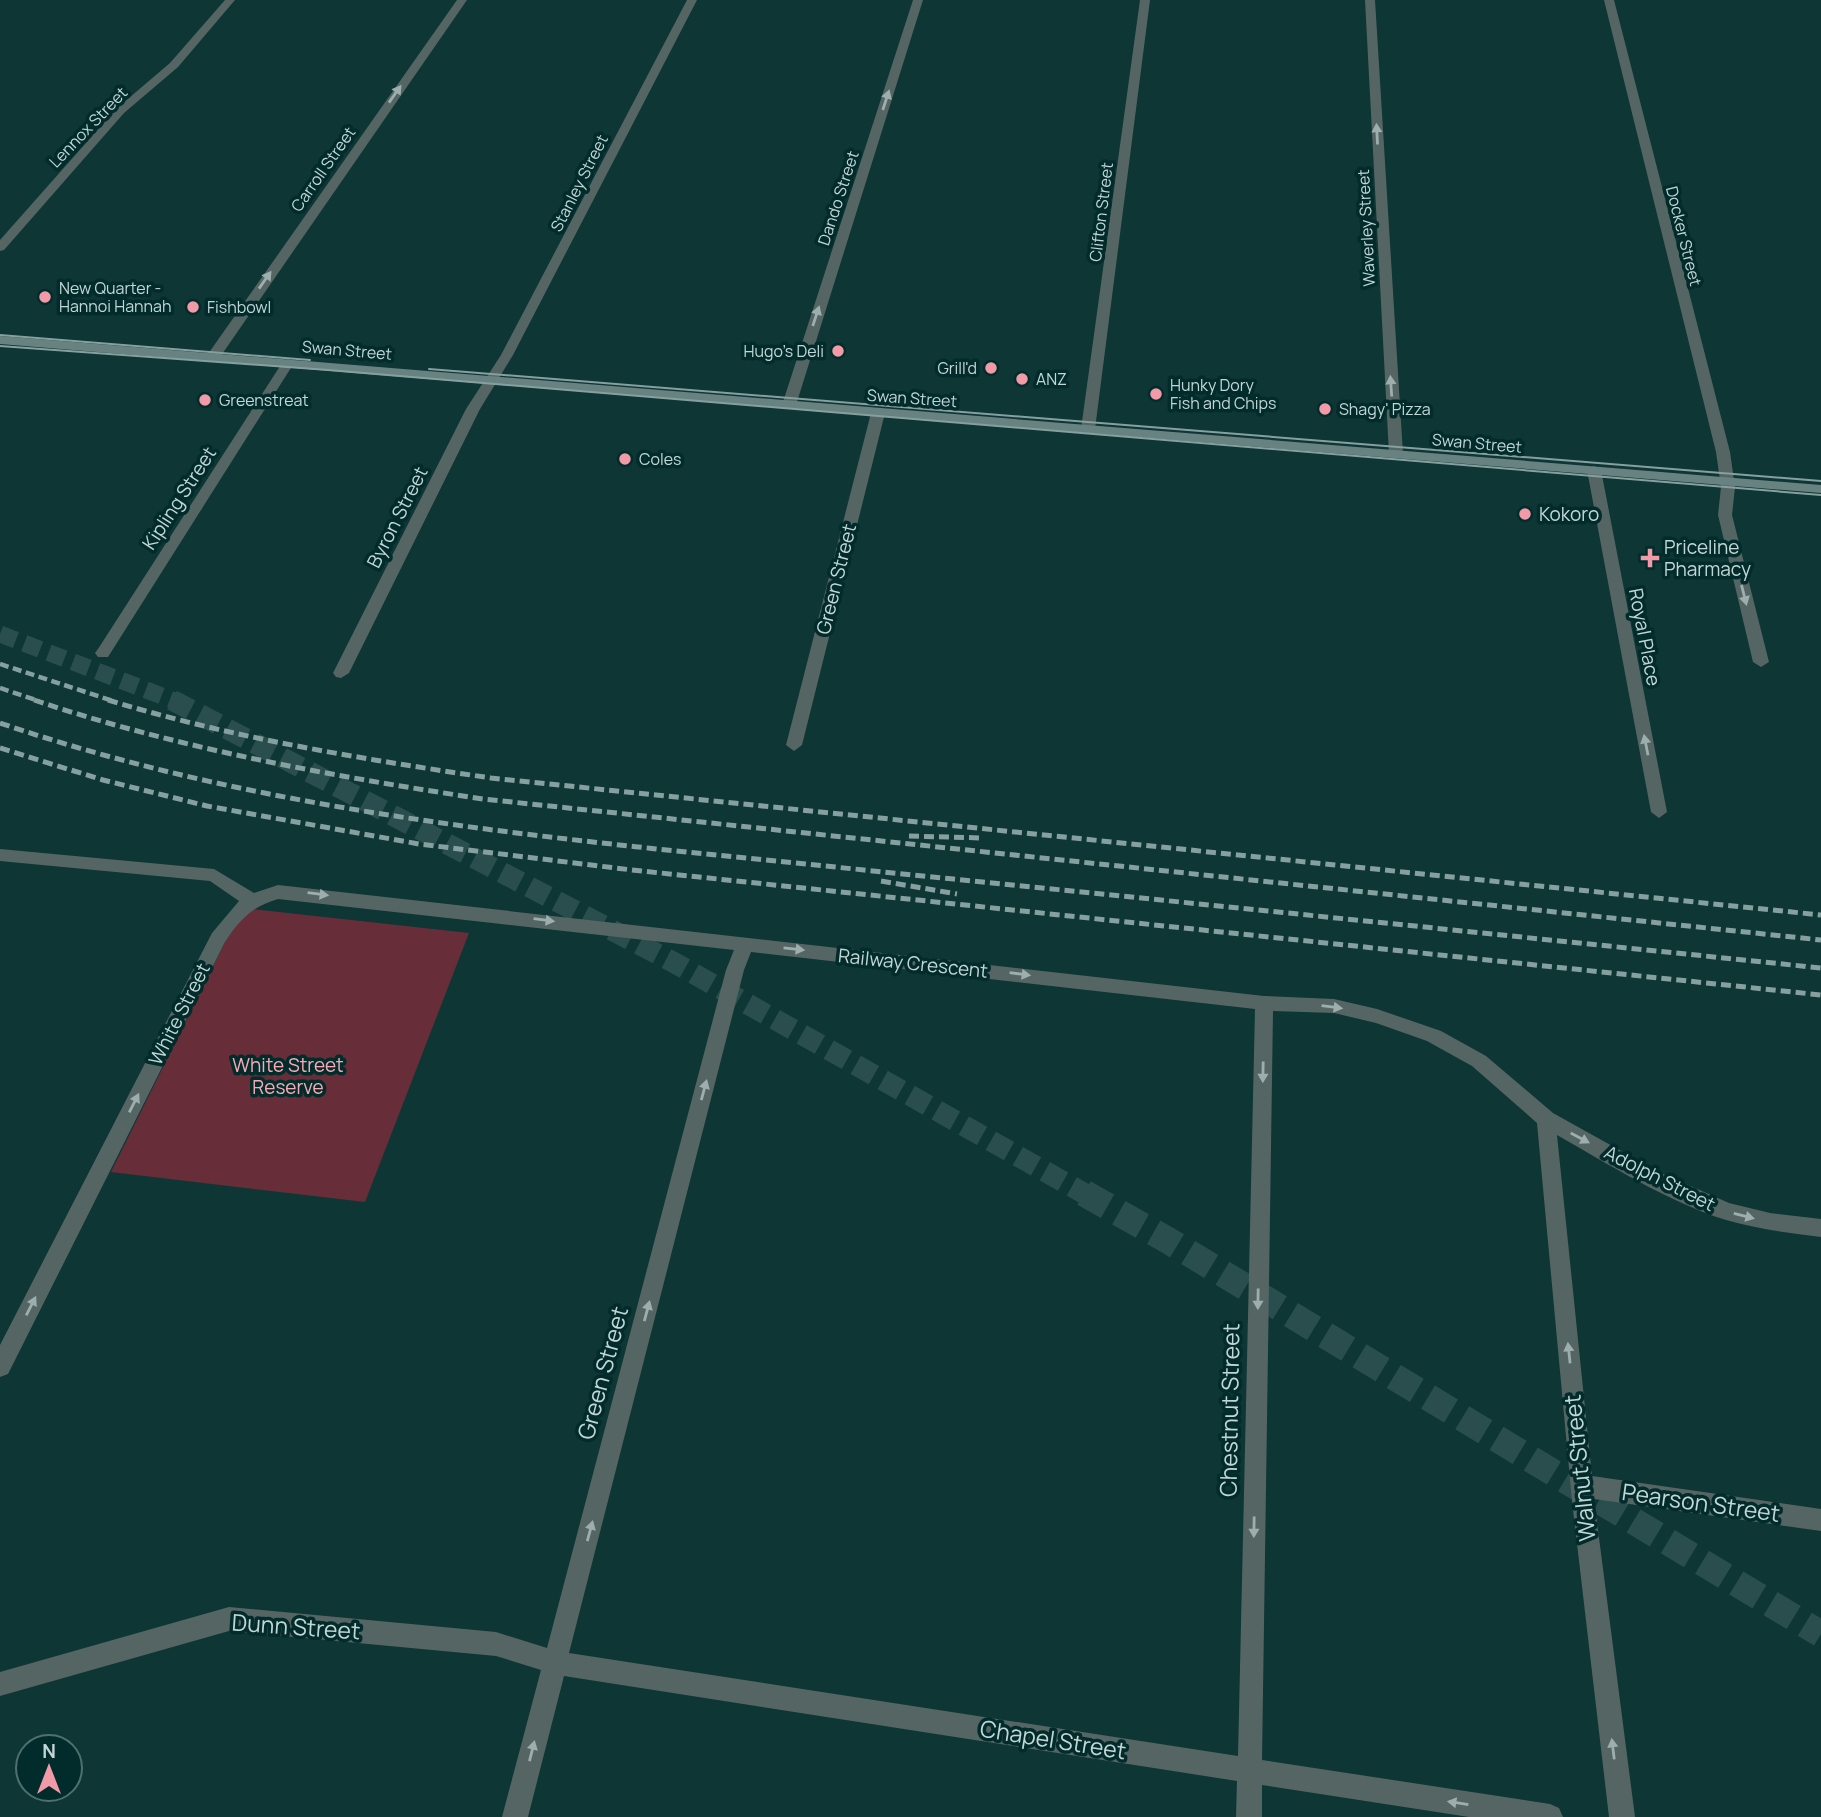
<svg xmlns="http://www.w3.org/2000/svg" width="1821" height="1817" font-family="Manrope,sans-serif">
<rect width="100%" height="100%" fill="#0e3635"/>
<path fill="#672e39" d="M242 908 469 933 365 1202 111 1172Z"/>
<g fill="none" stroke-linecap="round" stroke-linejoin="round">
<path stroke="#294e4d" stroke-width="17" stroke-dasharray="17 9" stroke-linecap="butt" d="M0 634 175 701"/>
<path stroke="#294e4d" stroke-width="21" stroke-dasharray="21 10" stroke-linecap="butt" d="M172 700 673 962 1087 1195"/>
<path stroke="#294e4d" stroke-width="27" stroke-dasharray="27 13" stroke-linecap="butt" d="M1084 1193 1169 1241 1821 1634"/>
<path fill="#556564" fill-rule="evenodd" d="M457 0H467L218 360H208V354Z
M687 0H697L513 355 480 409 349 673 341 678 336 677 333 673 466 409 501 355Z
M913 0H923L796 405 789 409 784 408 782 405Z
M1140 0H1150L1095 429 1088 433 1081 429Z
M1365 0H1375L1403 454 1396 458 1389 454Z
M1604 0H1614L1730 452 1735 487 1732 515 1769 662 1761 667 1753 662 1718 515 1721 487 1716 452Z
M288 359 294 363 108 657H98L95 653 98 649 282 363Z
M878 409 885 413 802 745 794 751 786 745 871 413Z
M1594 466 1601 470 1667 812 1659 818 1651 812 1587 470Z
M0 849 214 869 254 893 278 885 1264 996 1334 999 1377 1009 1441 1031 1486 1056 1553 1113 1659 1172 1729 1203 1770 1213 1821 1219V1237C1789 1233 1757 1229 1726 1220 1668 1202 1610 1165 1557 1135L1592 1476 1821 1509V1531L1594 1499 1635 1817H1609L1572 1501 1537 1123 1472 1066 1427 1041 1376 1023 1334 1013 1273 1011 1262 1760 1550 1804 1559 1808 1563 1817H1469L1262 1785V1817H1236L1237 1781 564 1676 528 1817H502L541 1670 496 1656 229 1631 0 1696V1672L229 1607 496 1632 547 1648 726 970 734 950 278 899C253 906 239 920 225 942L8 1374 0 1377V1345L212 933 239 901 210 881 0 861ZM751 952 1255 1009 1238 1756 569 1653 744 970Z"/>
<path fill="#556564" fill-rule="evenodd" d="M225 0H235L178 67 124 113 4 250 0 251V240L116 109 170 63Z"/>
<path fill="#688281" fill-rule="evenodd" d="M0 336 1821 485V493L0 344Z"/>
<path stroke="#85a09f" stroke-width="2" d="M0 335 310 360
M0 346 328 370 1821 495
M429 369 1821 481"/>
<path stroke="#85a09f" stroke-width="4.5" stroke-dasharray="9 4.5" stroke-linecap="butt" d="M0 664 113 701
M0 688 39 701"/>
<path stroke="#85a09f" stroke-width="5" stroke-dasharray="10 5" stroke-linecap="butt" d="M34 700C180 749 331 776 483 799L1821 940
M108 700C232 738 362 759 491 778L1821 915
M0 723C278 818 573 840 864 870 1183 902 1502 935 1821 968
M0 748 103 780 207 806 419 844 632 870 1821 995
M909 836 983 838
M881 881 957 894"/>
</g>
<defs><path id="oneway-solid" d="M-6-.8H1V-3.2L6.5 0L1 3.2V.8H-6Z" transform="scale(1.75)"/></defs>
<g fill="#9caead">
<use href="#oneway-solid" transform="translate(395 94) rotate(-55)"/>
<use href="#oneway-solid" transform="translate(886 100) rotate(-72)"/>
<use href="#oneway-solid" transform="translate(1377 134) rotate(-93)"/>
<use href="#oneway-solid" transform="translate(265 280) rotate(-55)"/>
<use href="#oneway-solid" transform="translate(816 316) rotate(-72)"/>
<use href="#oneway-solid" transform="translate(1391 386) rotate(-94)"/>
<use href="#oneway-solid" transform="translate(1744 595) rotate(76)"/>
<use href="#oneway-solid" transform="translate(1646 745) rotate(-101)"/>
<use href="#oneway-solid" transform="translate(318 894) rotate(7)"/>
<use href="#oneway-solid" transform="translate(544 920) rotate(7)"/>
<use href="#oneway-solid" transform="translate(794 949) rotate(6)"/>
<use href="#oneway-solid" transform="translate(1020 974) rotate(7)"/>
<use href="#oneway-solid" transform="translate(1332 1007) rotate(7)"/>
<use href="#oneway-solid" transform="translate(1263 1072) rotate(91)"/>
<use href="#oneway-solid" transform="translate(704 1090) rotate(-75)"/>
<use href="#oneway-solid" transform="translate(134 1103) rotate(-63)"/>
<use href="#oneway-solid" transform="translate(1580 1138) rotate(28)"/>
<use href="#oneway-solid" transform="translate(1744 1216) rotate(14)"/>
<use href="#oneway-solid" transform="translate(1258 1299) rotate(91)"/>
<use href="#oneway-solid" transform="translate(31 1306) rotate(-63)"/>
<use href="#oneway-solid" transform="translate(647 1311) rotate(-75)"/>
<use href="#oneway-solid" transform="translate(1569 1353) rotate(-96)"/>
<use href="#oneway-solid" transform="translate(1254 1527) rotate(91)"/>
<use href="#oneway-solid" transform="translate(590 1531) rotate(-75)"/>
<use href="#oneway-solid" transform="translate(1613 1749) rotate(-97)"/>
<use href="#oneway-solid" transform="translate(532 1751) rotate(-76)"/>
<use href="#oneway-solid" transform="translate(1458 1803) rotate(-171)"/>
</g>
<g fill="#f39aa8" stroke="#022c2b" stroke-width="2.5">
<circle cx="45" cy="297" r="7"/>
<circle cx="193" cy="307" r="7"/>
<circle cx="838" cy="351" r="7"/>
<circle cx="991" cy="368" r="7"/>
<circle cx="1022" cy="379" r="7"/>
<circle cx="1156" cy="394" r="7"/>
<circle cx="205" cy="400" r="7"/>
<circle cx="1325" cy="409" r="7"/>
<circle cx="625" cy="459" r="7"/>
<circle cx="1525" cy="514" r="7"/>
<path d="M1646.5 547.5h7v7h7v7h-7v7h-7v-7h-7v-7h7z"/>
</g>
<g text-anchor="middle" stroke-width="7" stroke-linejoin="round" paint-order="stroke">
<g font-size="16" fill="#c2d6d5" stroke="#022c2b">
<text transform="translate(88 127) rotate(-46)" y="6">Lennox Street</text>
<text transform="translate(323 169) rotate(-55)" y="6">Carroll Street</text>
<text transform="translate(579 183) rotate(-63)" y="6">Stanley Street</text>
<text transform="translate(838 198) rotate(-72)" y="6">Dando Street</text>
<text transform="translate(1101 212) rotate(-83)" y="6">Clifton Street</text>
<text transform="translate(1366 228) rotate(-93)" y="6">Waverley Street</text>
<text transform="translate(1684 236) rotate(76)" y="6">Docker Street</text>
<text transform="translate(347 350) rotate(5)" y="6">Swan Street</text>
<text transform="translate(912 398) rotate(4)" y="6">Swan Street</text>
<text transform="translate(1477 443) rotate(5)" y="6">Swan Street</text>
</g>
<g font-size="16" fill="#c2d6d5" stroke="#022c2b" text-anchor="start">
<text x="59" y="294">New Quarter -<tspan x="59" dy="18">Hannoi Hannah</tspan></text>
<text x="207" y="313">Fishbowl</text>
<text x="824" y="357" text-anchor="end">Hugo’s Deli</text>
<text x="977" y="374" text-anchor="end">Grill'd</text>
<text x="1036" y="385">ANZ</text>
<text x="1170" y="391">Hunky Dory<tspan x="1170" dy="18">Fish and Chips</tspan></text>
<text x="219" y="406">Greenstreat</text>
<text x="1339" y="415">Shagy' Pizza</text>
<text x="639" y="465">Coles</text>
</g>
<g font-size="19" fill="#c2d6d5" stroke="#022c2b">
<text transform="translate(179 498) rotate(-57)" y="7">Kipling Street</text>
<text transform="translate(397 517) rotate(-63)" y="7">Byron Street</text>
<text transform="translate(836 579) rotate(-76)" y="7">Green Street</text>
<text transform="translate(1645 637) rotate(79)" y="7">Royal Place</text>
<text transform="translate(913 963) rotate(6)" y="7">Railway Crescent</text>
<text transform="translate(179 1014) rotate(-63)" y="7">White Street</text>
<text transform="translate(1660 1178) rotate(27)" y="7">Adolph Street</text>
</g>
<g font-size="19" fill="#c2d6d5" stroke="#022c2b" text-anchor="start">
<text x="1539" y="521">Kokoro</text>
<text x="1664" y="554">Priceline<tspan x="1664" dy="22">Pharmacy</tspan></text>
</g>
<g font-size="19" fill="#faaab5" stroke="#022c2b">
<text x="288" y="1072">White Street<tspan x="288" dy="22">Reserve</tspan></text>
</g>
<g font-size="23" fill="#c2d6d5" stroke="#022c2b">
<text transform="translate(603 1373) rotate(-75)" y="8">Green Street</text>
<text transform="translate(1230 1410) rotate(-89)" y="8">Chestnut Street</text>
<text transform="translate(1580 1468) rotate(-96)" y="8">Walnut Street</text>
<text transform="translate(1701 1503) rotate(8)" y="8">Pearson Street</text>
<text transform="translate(296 1627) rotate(4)" y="8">Dunn Street</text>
<text transform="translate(1053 1740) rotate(9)" y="8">Chapel Street</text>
</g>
</g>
<g transform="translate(49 1768)"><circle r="33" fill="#022c2b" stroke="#4f706f" stroke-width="2"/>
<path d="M0-5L12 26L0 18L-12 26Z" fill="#f39aa8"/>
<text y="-10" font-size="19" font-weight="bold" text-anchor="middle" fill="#c2d6d5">N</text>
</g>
</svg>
